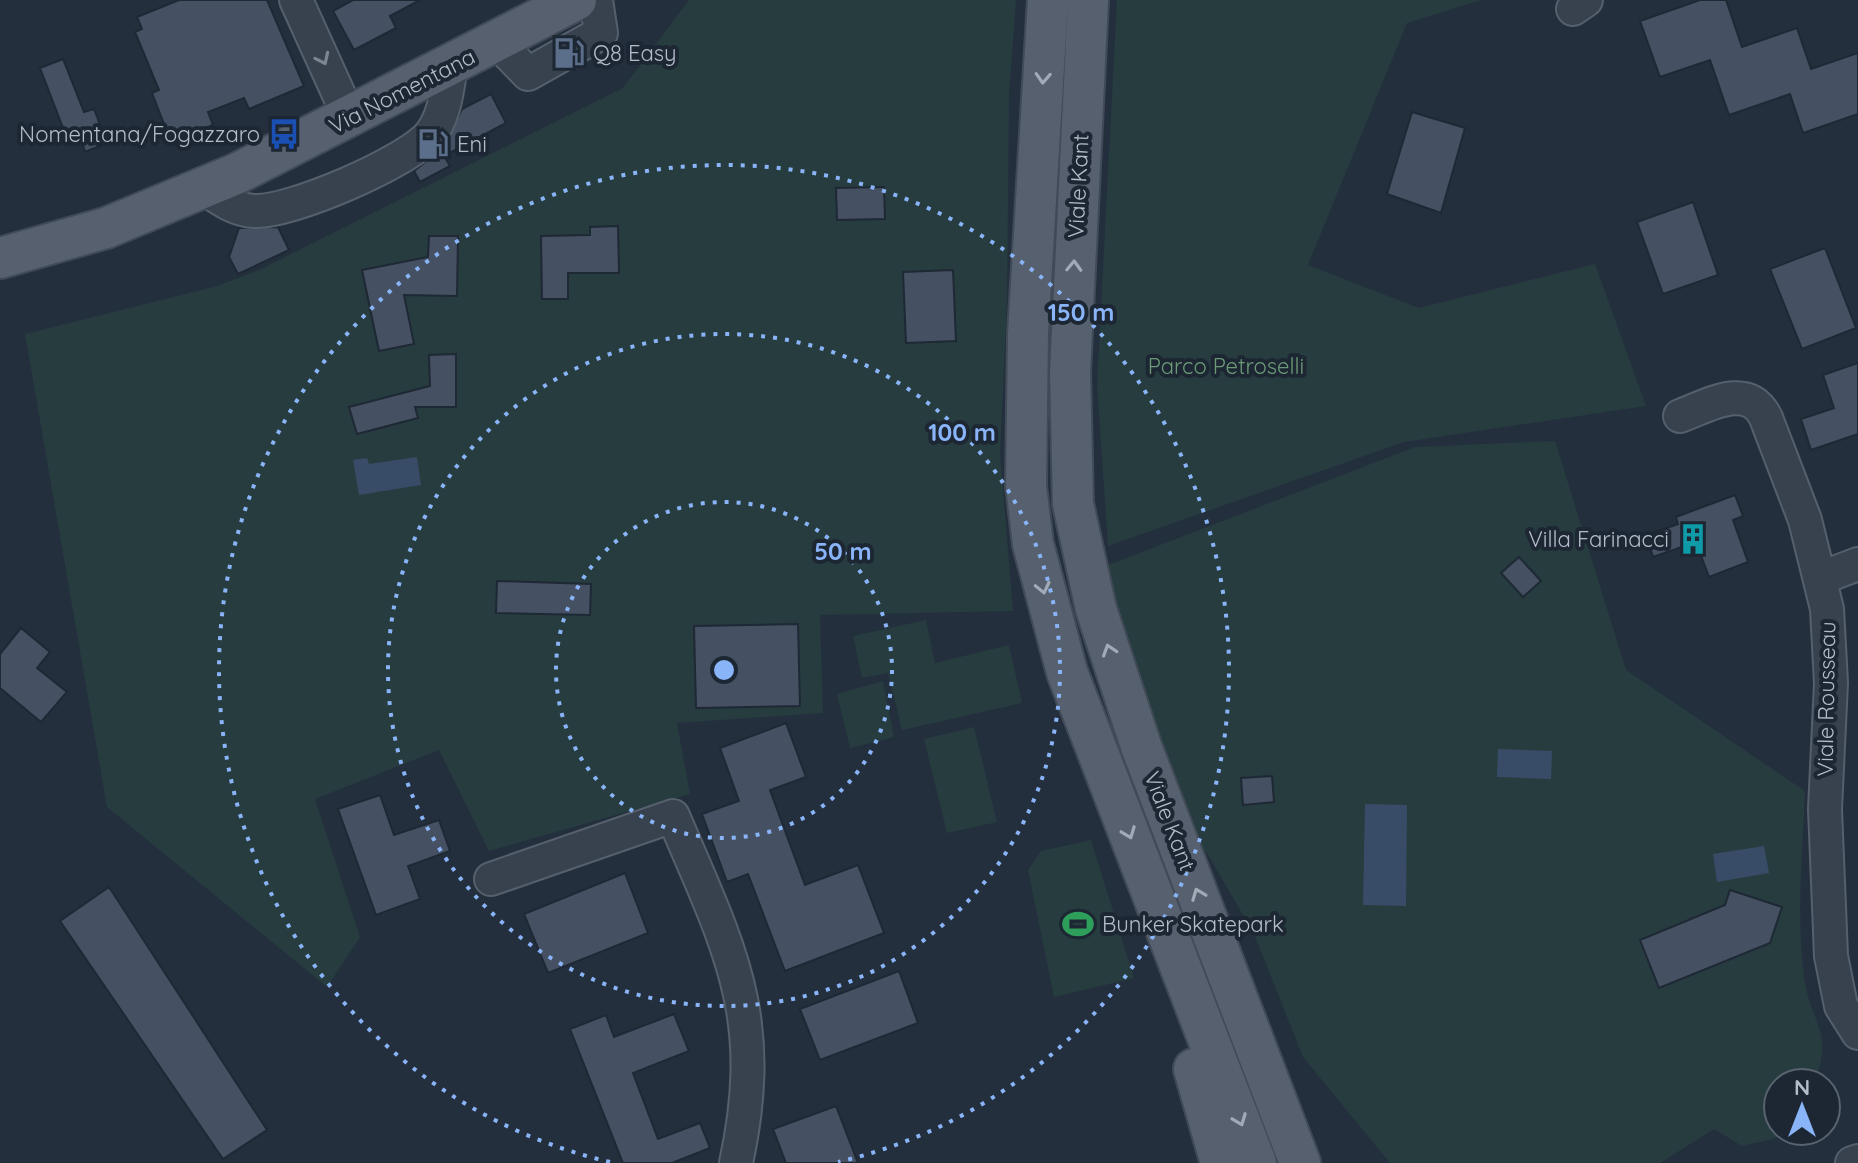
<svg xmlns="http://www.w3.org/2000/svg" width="1858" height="1163" font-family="Quicksand,sans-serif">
<rect width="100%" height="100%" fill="#242f3e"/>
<path fill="#263c3f" d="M689 0H1016L1009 96 1007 304 1000 453 1013 611 820 615 823 713 677 723 690 794 489 851 439 750 315 799 360 937 327 987 107 807 25 334 217 286 261 269 623 88Z
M1117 0H1481L1407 23 1308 265 1419 308 1595 264 1646 406 1404 442 1108 546 1097 385Z
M1555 441 1626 670 1805 791C1803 852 1796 915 1804 976 1810 1024 1834 1028 1815 1083H1778V1131H1787L1773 1139 1742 1146 1714 1129 1660 1163H1390L1303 1057 1254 934 1210 858 1180 816 1103 567 1415 447Z
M926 620 935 663 1009 645 1022 703 902 730 888 673 862 678 853 636Z
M883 681 894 737 850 748 837 694Z
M974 727 997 822 947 833 924 739Z
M1091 840 1134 978 1054 997 1028 870 1041 851Z"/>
<path fill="#394c67" d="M417 457 421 485 359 495 353 460 367 458 369 464Z
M1498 749 1552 751 1551 779 1497 777Z
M1365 804 1407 805 1406 906 1363 905Z
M1764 846 1769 873 1717 882 1713 854Z"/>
<path fill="#455162" stroke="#1f2835" stroke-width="2" d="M179 0H267L304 86 249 109 244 98 208 112 213 125 171 142 152 93 159 90 135 32 142 29 137 17Z
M353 0H420L390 16 396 28 354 50 333 11Z
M1700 0H1726L1742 47 1797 28 1811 69 1858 53V114L1803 133 1790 94 1729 115 1710 60 1660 77 1640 21Z
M63 59 84 112 94 109 107 143 85 152 82 142 70 146 40 68Z
M491 94 506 123 444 156 450 166 420 182 414 171 444 147 462 109Z
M1412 112 1465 128 1441 213 1387 194Z
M884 187 885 219 837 220 836 188Z
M1693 202 1718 275 1663 294 1637 222Z
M618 226 619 273H568V299H542L541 236 590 235V227Z
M278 227 289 250 238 274 229 257 239 228Z
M429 236H458L457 296 404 295 414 344 379 351 362 270 428 257Z
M1825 248 1856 328 1802 349 1770 269Z
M953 270 956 341 906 343 903 272Z
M456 354V407H415L418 418 357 434 349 407 430 386 429 355Z
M1858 363V434L1811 450 1801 419 1834 408 1823 375Z
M1735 495 1743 516 1733 520 1748 562 1709 577 1696 542 1653 557 1646 535 1678 524 1676 517Z
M1519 557 1541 581 1523 597 1501 573Z
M497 581 591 584 590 615 496 613Z
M798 624 800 706 696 708 694 626Z
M21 628 50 652 37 668 67 692 41 722 0 688V654Z
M786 723 806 777 770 790 805 885 858 865 884 933 785 971 748 874 727 882 702 814 739 801 720 748Z
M1272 776 1274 802 1243 805 1241 778Z
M380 795 394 835 439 820 450 851 408 866 420 899 376 915 338 809Z
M625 873 648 933 548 973 524 914Z
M109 887 267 1130 223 1159 60 921Z
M1730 890 1782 907 1770 943 1659 988 1640 940 1725 905Z
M899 971 918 1023 820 1060 800 1009Z
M674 1014 689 1051 633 1073 658 1139 700 1123 710 1148 672 1163H623L570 1029 606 1015 614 1037Z
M836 1106 858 1163H786L773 1129Z"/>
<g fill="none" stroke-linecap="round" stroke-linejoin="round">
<defs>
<path id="minor" d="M296 0 350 119
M1573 9 1586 0
M498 43 528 74 601 33 596 0
M204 188C220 199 235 210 254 211 290 213 405 163 429 136 445 117 447 90 451 66
M1680 416C1709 405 1748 381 1766 418L1805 520 1827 609 1831 683 1825 809 1831 956 1841 1006 1858 1033
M1821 578 1858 564
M491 879 673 816C729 948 768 1015 736 1163
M1852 1163 1858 1161"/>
<path id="major" d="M1048 0 1028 334 1026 486 1033 544 1067 672 1256 1163
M1088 0 1070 372 1073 504 1096 609 1141 746 1300 1163
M0 258 106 228 236 174 576 0
M1194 1069 1221 1163"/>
</defs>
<use href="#minor" stroke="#565f6c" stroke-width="36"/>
<use href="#major" stroke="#414a57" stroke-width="44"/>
<use href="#minor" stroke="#38414e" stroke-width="32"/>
<use href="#major" stroke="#56606e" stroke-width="40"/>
</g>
<defs><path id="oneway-chevron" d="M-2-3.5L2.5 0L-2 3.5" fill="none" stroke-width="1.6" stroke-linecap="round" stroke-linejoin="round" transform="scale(2)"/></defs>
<use stroke="#7c8592" href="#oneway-chevron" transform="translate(323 59) rotate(65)"/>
<g stroke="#a1aab7">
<use href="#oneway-chevron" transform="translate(1043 78) rotate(93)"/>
<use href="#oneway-chevron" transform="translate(1074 266) rotate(-88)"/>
<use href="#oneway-chevron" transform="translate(1043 588) rotate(77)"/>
<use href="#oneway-chevron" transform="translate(1109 650) rotate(-108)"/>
<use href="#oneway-chevron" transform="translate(1129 833) rotate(69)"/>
<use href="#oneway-chevron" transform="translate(1198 894) rotate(-111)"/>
<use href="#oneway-chevron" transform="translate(1240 1120) rotate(69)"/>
</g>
<g fill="none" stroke="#8ab4f8" stroke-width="4" stroke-dasharray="4 8">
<circle cx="724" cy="670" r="168"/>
<circle cx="724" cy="670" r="336"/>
<path d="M610 1162A505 505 0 1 1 838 1162"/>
</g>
<defs>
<symbol id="fuel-bare" viewBox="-9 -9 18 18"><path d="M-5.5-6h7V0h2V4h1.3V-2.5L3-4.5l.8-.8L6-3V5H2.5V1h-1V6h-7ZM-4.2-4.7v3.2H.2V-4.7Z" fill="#5c6f8a" stroke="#1d2633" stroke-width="2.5" paint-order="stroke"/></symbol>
<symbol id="bus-bare" viewBox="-9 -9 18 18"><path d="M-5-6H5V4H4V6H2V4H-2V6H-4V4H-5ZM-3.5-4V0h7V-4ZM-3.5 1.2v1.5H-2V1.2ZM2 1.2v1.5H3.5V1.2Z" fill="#1a4fb4" stroke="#1d2633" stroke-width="2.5" paint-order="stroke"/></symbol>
<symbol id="building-bare" viewBox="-9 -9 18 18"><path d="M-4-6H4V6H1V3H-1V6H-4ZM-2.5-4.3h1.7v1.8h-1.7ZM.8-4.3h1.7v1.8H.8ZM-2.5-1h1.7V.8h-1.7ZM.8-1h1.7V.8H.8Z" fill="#0f9aa8" stroke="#1d2633" stroke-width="2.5" paint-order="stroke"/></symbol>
<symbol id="stadium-bare" viewBox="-9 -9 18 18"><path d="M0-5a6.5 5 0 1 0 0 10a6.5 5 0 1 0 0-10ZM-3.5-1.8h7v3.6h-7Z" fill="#2e9e5b" stroke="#1d2633" stroke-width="2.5" paint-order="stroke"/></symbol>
</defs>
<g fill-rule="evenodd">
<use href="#fuel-bare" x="547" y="31" width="44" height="44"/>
<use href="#bus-bare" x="262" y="112" width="44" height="44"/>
<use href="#fuel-bare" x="411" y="122" width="44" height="44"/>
<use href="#building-bare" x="1671" y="517" width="44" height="44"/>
<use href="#stadium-bare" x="1056" y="902" width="44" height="44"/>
</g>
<g text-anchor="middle" stroke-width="8" stroke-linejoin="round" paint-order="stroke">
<g font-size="22" fill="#b4bcc9" stroke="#1d2633" text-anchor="start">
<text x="593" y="61">Q8 Easy</text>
<text x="260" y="142" text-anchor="end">Nomentana/Fogazzaro</text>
<text x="457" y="152">Eni</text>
<text x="1669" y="547" text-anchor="end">Villa Farinacci</text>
<text x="1102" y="932">Bunker Skatepark</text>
</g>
<g font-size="22" fill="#b4bcc9" stroke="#1d2633">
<text transform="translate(402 91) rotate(-27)" y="8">Via Nomentana</text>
<text transform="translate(1078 186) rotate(-87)" y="8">Viale Kant</text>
<text transform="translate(1826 699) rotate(-89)" y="8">Viale Rousseau</text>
<text transform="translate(1170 821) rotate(69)" y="8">Viale Kant</text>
</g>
<g font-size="22" fill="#6b9a76" stroke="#1d2633">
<text x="1226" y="374">Parco Petroselli</text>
</g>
</g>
<circle cx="724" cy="670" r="12" fill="#8ab4f8" stroke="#1d2633" stroke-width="4"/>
<g font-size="24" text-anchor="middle" font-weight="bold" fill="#8ab4f8" stroke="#1d2633" stroke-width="8" stroke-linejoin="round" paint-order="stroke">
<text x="1081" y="321">150 m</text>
<text x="962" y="441">100 m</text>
<text x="843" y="560">50 m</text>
</g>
<g transform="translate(1802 1107)"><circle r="38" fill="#1d2633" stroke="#59626f" stroke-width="2"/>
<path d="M0-6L14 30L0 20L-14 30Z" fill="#8ab4f8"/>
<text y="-12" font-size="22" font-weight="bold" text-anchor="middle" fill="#b4bcc9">N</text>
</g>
</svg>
